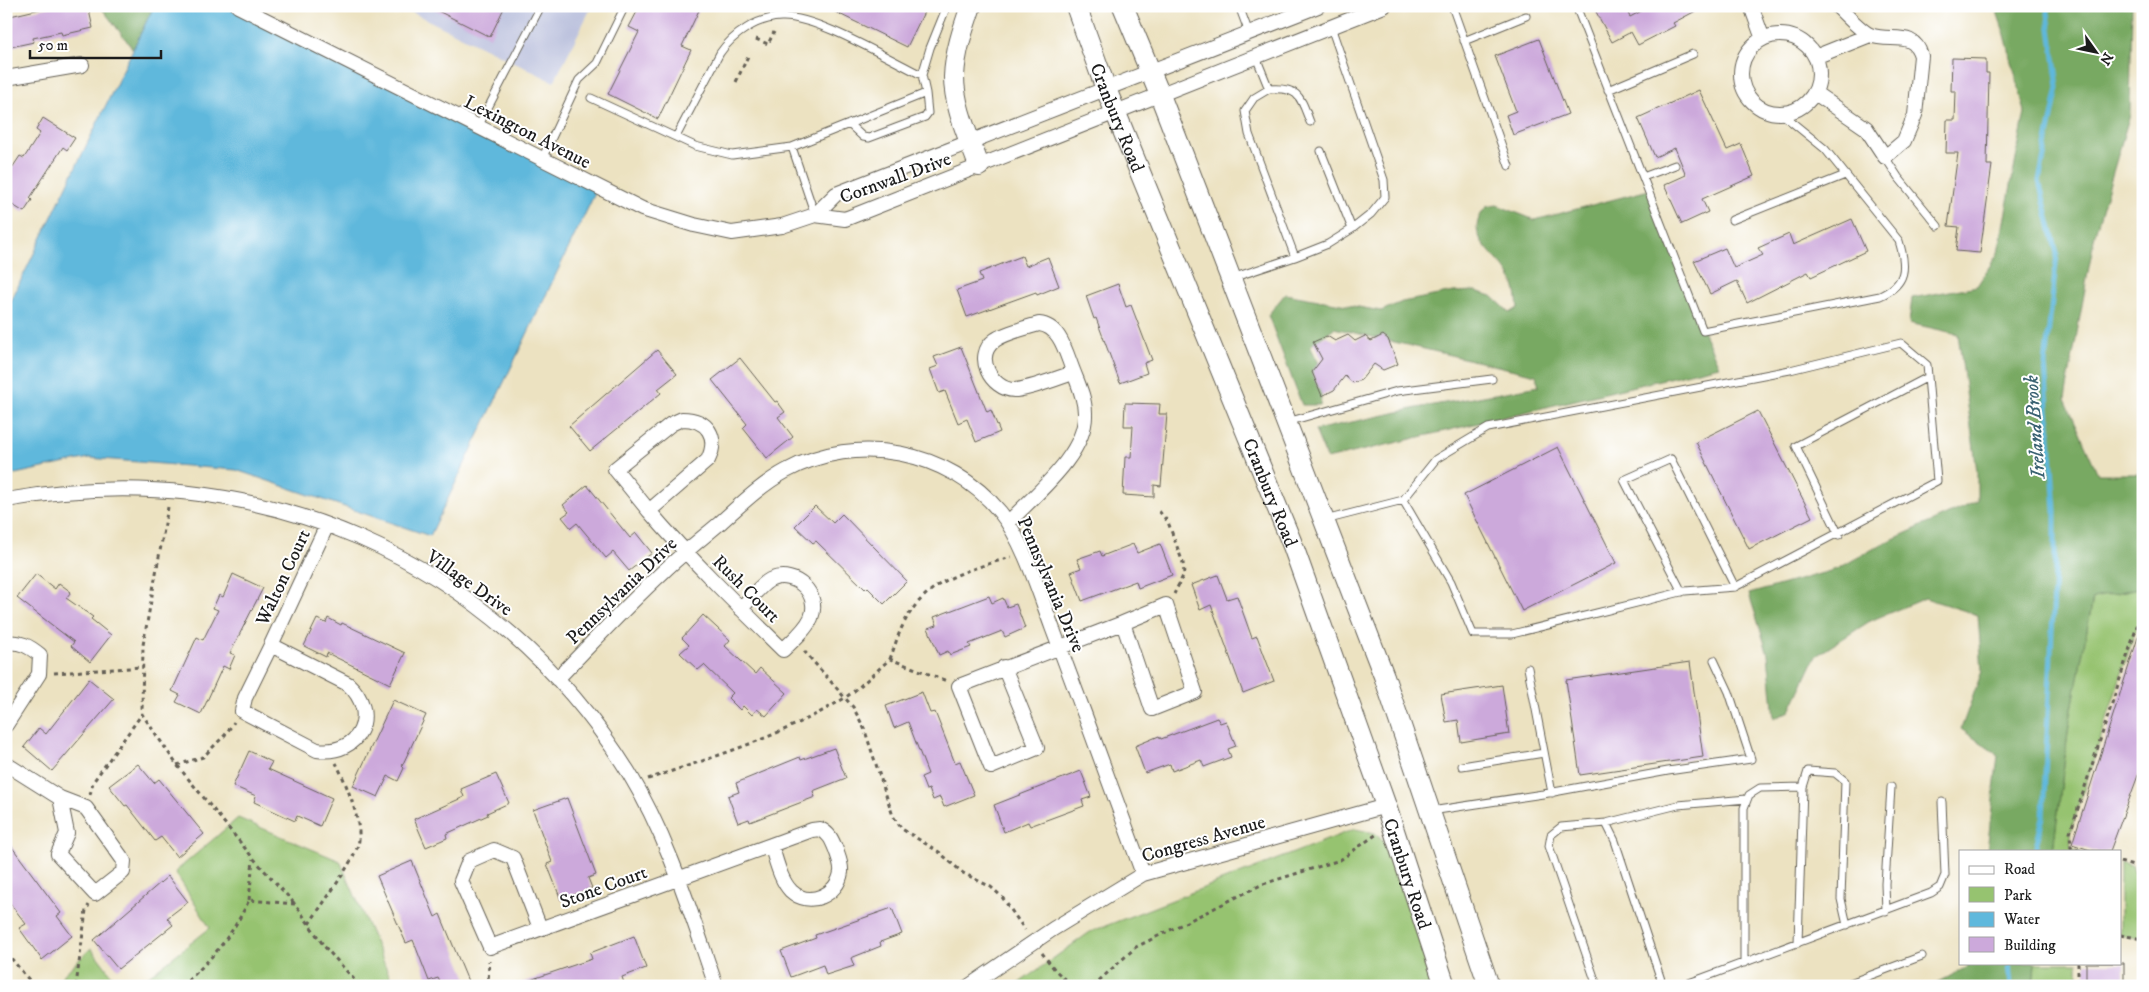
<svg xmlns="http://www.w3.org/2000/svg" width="2149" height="992" font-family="'IM FELL DW Pica',serif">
<rect width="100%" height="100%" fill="#fff"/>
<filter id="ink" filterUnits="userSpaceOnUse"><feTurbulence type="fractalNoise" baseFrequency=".02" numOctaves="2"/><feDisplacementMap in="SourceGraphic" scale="10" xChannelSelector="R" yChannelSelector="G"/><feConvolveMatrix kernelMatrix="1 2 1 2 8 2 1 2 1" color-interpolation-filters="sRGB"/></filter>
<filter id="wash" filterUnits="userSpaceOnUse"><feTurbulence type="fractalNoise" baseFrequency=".0096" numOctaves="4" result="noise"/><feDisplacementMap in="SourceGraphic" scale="20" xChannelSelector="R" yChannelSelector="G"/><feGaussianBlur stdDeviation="1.12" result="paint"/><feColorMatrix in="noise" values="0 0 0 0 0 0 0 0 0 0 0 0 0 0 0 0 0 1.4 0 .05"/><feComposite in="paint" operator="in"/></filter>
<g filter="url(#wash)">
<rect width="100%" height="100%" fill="#ece2c1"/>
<path fill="#bdc3de" d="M399 6H592L554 82Z"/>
<path fill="#96c370" stroke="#597046" d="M2143 587V624L2137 626 2070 833 2071 848 2080 851H2053L2069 725 2093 598Z
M238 818 340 861 394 986H136L210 928 175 872Z
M1355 829 1375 833 1390 849 1435 986H1015L1090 932Z
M2120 862 2132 865 2138 885 2143 887V939L2120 935Z
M91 948 120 986H52Z
M2035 963H2078V986H2033Z"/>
<path fill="#78a962" stroke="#4a623f" d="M100 6H154L133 49Z
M1995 6H2132L2130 114 2095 234 2065 399 2098 474H2143V587L2093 598 2069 725 2053 851H1987L1998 755 1961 729 1982 671 1978 615 1925 598 1870 621 1816 656 1790 711 1774 719 1768 654 1749 594 1837 569 1882 544 1977 501V471L1958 334 1909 323 1912 298 1977 286 1998 253 2025 112 2005 35Z
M1649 190 1703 331 1719 366 1327 459 1315 430 1417 408 1539 386 1536 375 1334 328 1310 346 1324 373 1320 405H1302L1268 315 1285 294 1381 311 1402 302 1453 292 1475 291 1492 296 1510 313 1518 308C1517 299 1516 286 1511 278 1498 253 1460 238 1486 207L1497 205 1535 220Z
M1968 963H2035L2033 986H1931L1968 967Z"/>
<path fill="#5fb8dc" stroke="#3e6a7c" d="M154 6H238L598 187 430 536 236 470 89 458 6 476V311Z"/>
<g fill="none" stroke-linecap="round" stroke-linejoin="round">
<path stroke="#5fb8dc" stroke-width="5" d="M2035 851 2043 817 2055 571V511L2045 364 2057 254 2039 181 2058 87 2047 6
M2009 963 2011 986"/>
</g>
<g id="blocks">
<path fill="#cca9db" d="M53 6H88L93 28 62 35 61 32 33 38 34 42 6 48V17Z
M428 6H505L490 37Z
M640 6H701L682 46 691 50 658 119 608 94 639 32 629 27Z
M823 6H927L907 47Z
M1593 6H1624L1630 17 1651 6H1705L1673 23 1675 26 1638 45 1631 32 1612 42Z
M1539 39 1568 114 1513 135 1506 115 1516 111 1495 56Z
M1952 58 1986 59V73H1989L1987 165H1992L1980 253 1956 251 1959 227 1948 226 1958 153H1946L1947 120H1955L1956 91H1951Z
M1699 90 1727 150 1741 144 1754 176 1702 199 1708 212 1682 224 1664 185 1686 175 1675 148 1655 157 1638 118Z
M43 118 75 138 67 150 63 147 30 198 32 200 24 212 6 201V177L20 156 24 158 40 133 36 130Z
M1852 219 1866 251 1811 277 1808 272 1747 303 1737 281 1710 294 1694 261 1725 248 1734 268 1763 255 1758 248 1789 234 1793 245Z
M1022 256 1026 266 1048 257 1059 286 1037 295 1036 292 967 317 957 290 982 281 979 273Z
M1118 284 1126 307 1131 305 1152 360 1144 363 1147 373 1120 383 1096 318 1094 319 1086 296Z
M1348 335 1355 341 1365 336 1371 341 1383 335 1388 339 1398 364 1383 370 1374 364 1361 380 1353 383 1345 376 1334 390 1322 396 1312 372 1322 359 1313 342 1327 336 1335 341Z
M961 347 987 412 991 410 1000 432 976 442 967 419 958 423 945 391 939 393 930 369 938 366 934 357Z
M657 350 677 374 658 389 661 393 590 451 569 426Z
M740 358 775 402 777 401 785 412 778 417 793 437 767 458 743 428 747 424 712 380Z
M1125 403 1160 404 1159 414H1167L1161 486 1154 485V497L1123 495 1125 457H1131L1133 426H1124Z
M1758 411 1812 517 1749 549 1696 442Z
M1558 447 1616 563 1522 611 1464 495Z
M587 485 630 538 636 533 652 553 629 571 613 552 606 558 577 523 571 528 562 517 569 512 563 505Z
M815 506 833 523 842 514 907 581 884 604 867 587 865 589 816 541 813 543 795 526Z
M1133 544 1137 553 1160 544 1172 575 1138 588 1136 581 1082 601 1071 572 1081 568 1077 559 1100 551 1102 556Z
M36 574 55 589 59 583 71 592 66 598 93 617 91 619 111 635 90 662 71 646 74 642 17 598Z
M233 574 263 588 230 653 235 655 229 669 223 666 201 714 176 702 180 695 172 691 197 637 203 640 218 610 213 608 219 595 223 597Z
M1218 575 1227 599 1237 596 1252 638 1257 636 1274 681 1243 693 1211 605 1200 610 1191 585Z
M989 596 992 603 1003 598 1007 607 1016 604 1025 628 1005 637 1002 631 969 644 971 647 950 655 948 651 939 655 928 628 937 625 934 617Z
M703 615 730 640 725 646 755 674 760 668 787 693 766 716 757 709 752 715 743 706 740 710 728 698 733 693 704 665 698 670 680 653 689 645 682 638Z
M328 618 341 625 342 623 405 653 390 684 327 653 326 657 304 646 317 619 326 623Z
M2140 631H2143V762L2110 851H2093L2072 844Z
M1690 662 1703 757 1580 775 1566 680Z
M89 679 114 699 52 771 24 747 39 728 46 734Z
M1502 685 1509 734 1461 742 1458 720 1446 722 1441 694Z
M922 692 930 713 935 712 955 763 960 761 974 795 944 807 940 797 933 800 929 789 926 790 921 777 928 774 908 722 894 728 886 706Z
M393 700 426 715 402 766 404 768 398 781 388 776 378 797 353 786Z
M1217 718 1220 723 1226 721 1236 746 1228 749 1231 757 1204 767 1201 760 1172 771 1170 764 1145 773 1135 746 1159 736 1161 739Z
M834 748 846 778 813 791 815 797 750 822 749 819 738 823 728 796 739 792 736 783 800 757 801 760Z
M249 751 272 762 268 769 332 798 320 826 297 816 295 821 254 802 256 796 233 786Z
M138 764 154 783 159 779 204 834 177 857 161 837 155 841 127 805 125 806 109 786Z
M1081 771 1091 797 1082 800 1084 806 1030 826 1028 822 1004 832 994 805Z
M496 774 509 803 487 813 488 815 446 834 447 838 426 847 414 819 464 797 461 789Z
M567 798 596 875 588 878 592 888 561 900 547 864 552 862 533 810Z
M6 839 61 913 57 916 72 936 42 960 19 928 26 924 6 898Z
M412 861 435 917 440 914 470 986H442L438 978 429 981 413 940 406 943 377 876Z
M168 876 188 902 167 918 173 925 118 969 94 940Z
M892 908 902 934 880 942 881 946 851 958 854 966 826 975 823 965 791 977 781 951 816 938 815 935Z
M634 936 646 968 622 977 625 986H521V983L592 959 590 953Z
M2086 963H2124V986H2086Z"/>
</g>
</g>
<g filter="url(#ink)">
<use href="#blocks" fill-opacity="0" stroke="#656156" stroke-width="1"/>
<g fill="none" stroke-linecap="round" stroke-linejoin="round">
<defs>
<path id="service" d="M1239 6 1249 33
M1452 6 1509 166
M1576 6 1703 331 1880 296C1907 284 1907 267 1899 241L1825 149 1782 114
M1464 41 1526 16
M1256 57 1269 89 1254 98 1245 111 1249 134 1295 257
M1269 89C1299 87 1300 96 1310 122
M1608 90 1693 54
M591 98 695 146 732 155 792 147 926 93 922 75 930 48 947 6
M849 124 863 137 869 138 925 117 928 113 926 93
M478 127 541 6
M676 137 720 53C733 34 757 18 781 17 816 15 888 59 922 75
M792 147 815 215
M1321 151 1352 229
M1885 157 1898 177 1938 226
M542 159 579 80 597 63 625 6
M1643 177 1675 165
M1732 220 1845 175
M1232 278 1295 257 1328 244 1352 229 1371 214 1385 197 1384 180 1331 27
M1287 422 1397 391 1492 379
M1325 520 1403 500 1436 459 1488 428 1790 370 1901 343 1927 365 1937 481 1735 587 1685 591 1512 634H1473L1451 582 1403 500
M1839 535 1796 446 1928 377
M1682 592 1624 480 1671 459 1735 587
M1528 668 1552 793
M1462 766 1544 753
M1431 811 1543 794 1668 771 1751 759 1729 692 1714 660
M1606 823 1678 805 1747 799
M1886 911 1885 884 1891 787
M1798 943 1803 787 1808 771 1835 773 1845 781 1841 899 1847 925
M1744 963V808L1749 795 1760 788 1803 787
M1597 986 1549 846 1551 835 1561 827 1606 823 1615 841 1663 986
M1681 986 1931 893 1940 887 1945 875 1942 802
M1842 986 1922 956"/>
<path id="minor" d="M238 6 642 209 694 225 732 233 782 226 815 215 845 219 1384 6
M1751 6 1763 39
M1741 74a39 39 0 1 1 78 0a39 39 0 1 1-78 0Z
M1815 57 1870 35
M6 78 82 65
M1815 93 1866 128 1885 157 1904 141 1915 115 1921 56C1914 29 1890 43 1870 35 1861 31 1845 14 1837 6
M815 215 836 194 1318 6
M1039 324C1061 326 1066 354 1074 373 1059 377 1028 390 1014 390 991 389 973 356 995 340 1003 334 1028 327 1039 324Z
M682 419C708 419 719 437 708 460L649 511 615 469 671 424Z
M6 500C255 454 495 557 629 773 669 839 691 914 716 986
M649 511C691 560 737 605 783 650 792 641 805 631 811 618 821 594 795 570 772 579 763 582 748 601 741 609
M1008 523C1034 495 1087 454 1085 413 1085 399 1079 386 1074 373
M1166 605 1195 692 1152 709 1123 623Z
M6 643C20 641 29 646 40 655L39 674 6 725
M271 645 348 684C380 713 360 756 317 750L242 711 245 698Z
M271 645 327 525
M1004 667 1037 748 991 767 959 686 1123 623
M557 679C592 643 626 606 663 572 681 555 701 539 720 523 741 504 762 484 786 471 857 432 949 450 1000 512 1023 540 1039 592 1052 627 1083 709 1113 792 1143 874
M6 764 60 798 86 808 124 861 123 872 95 894 58 854 67 833 60 798
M820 829C830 834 832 840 836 850 838 856 842 865 841 872 838 895 809 908 791 891 780 880 776 859 771 845L812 830Z
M540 928 513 858 494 850 469 861 461 881 490 947 771 845
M969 986 1053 929 1143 874 1386 806"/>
<g id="secondary">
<path d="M971 6C963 29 955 52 954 77 954 107 969 138 979 166"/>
<path id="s1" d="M1076 6 1106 89 1293 546 1386 806 1445 986"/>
<path d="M1123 6 1160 95 1384 676 1489 986"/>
</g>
</defs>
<use href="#service" stroke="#656156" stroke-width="9"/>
<use href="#minor" stroke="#656156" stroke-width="16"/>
<use href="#secondary" stroke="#656156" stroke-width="22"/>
<path stroke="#656156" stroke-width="3" stroke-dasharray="4 4" stroke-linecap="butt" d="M756 39 768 44 774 32
M736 82 748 56
M168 507 143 645 142 714 177 765 253 858 295 904
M1159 511 1168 522 1183 563 1184 574 1174 594
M804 651 853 707 864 728 893 816 902 829 939 852 963 873 991 887 1002 897 1025 930
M890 659C894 649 897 637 902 627 925 579 966 571 1011 557
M54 673 143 667
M177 765 203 757 225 735 234 722
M648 779C714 757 783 736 843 699 860 688 875 672 890 659L947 681
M90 795 93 782 142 714
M2080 851 2071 848 2070 833 2137 626 2143 624
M2120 862 2143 869
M249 900 253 859
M309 924C322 904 351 866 358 845 364 826 345 780 336 763
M2120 935 2143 939
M6 952 34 986
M1042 953 1055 970 1072 986
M2078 963V986
M76 986 86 910 89 905
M182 986C212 959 232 936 249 900L295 904 324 946 360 986
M488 986 489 961
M1093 986 1136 947 1263 884 1340 860 1377 834"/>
<use href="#service" stroke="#fff" stroke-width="7"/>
<use href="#minor" stroke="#fff" stroke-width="14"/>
<use href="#secondary" stroke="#fff" stroke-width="20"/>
</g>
</g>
<g text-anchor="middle" stroke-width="4" stroke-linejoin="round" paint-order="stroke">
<g font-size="19" fill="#1c1c1c" stroke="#fff">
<text dy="7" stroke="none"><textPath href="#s1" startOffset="119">Cranbury Road</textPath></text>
<text transform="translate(528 131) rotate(27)" y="7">Lexington Avenue</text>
<text transform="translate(895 177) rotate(-20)" y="7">Cornwall Drive</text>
<text dy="7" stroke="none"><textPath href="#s1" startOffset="524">Cranbury Road</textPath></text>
<text transform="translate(282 577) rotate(-65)" y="7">Walton Court</text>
<text transform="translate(470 582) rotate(35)" y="7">Village Drive</text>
<text transform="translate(1052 584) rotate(67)" y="7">Pennsylvania Drive</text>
<text transform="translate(747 588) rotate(45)" y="7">Rush Court</text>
<text transform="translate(621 590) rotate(-44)" y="7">Pennsylvania Drive</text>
<text transform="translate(1203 838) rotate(-16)" y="7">Congress Avenue</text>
<text dy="7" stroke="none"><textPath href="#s1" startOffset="929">Cranbury Road</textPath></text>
<text transform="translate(603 886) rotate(-20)" y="7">Stone Court</text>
</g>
<g font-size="20" font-style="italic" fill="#3a6272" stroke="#fff">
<text transform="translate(2034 427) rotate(-94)" y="7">Ireland Brook</text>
</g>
</g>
<rect width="2149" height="992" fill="none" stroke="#fff" stroke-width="25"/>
<rect x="1959" y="850" width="162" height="115" fill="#ffffff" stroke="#a4a4a4"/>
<rect x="1969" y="866" width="25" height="8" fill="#ffffff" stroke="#a4a4a4"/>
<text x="2004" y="874" font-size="15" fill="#1c1c1c">Road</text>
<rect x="1969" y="887" width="25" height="15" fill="#96c370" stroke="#a4a4a4"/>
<text x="2004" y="900" font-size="15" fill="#1c1c1c">Park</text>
<rect x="1969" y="912" width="25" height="15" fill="#5fb8dc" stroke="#a4a4a4"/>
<text x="2004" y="924" font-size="15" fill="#1c1c1c">Water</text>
<rect x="1969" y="937" width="25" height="15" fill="#cca9db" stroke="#a4a4a4"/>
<text x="2004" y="950" font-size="15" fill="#1c1c1c">Building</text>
<g transform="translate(2096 52) rotate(123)" stroke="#ffffff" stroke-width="4" paint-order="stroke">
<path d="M0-4L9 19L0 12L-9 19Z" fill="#1c1c1c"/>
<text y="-8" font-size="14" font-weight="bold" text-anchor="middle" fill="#1c1c1c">N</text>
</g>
<path d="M30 50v8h131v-8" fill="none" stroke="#1c1c1c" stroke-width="2.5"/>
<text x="38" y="50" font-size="15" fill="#1c1c1c" stroke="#ffffff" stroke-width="4" paint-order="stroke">50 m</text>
</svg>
